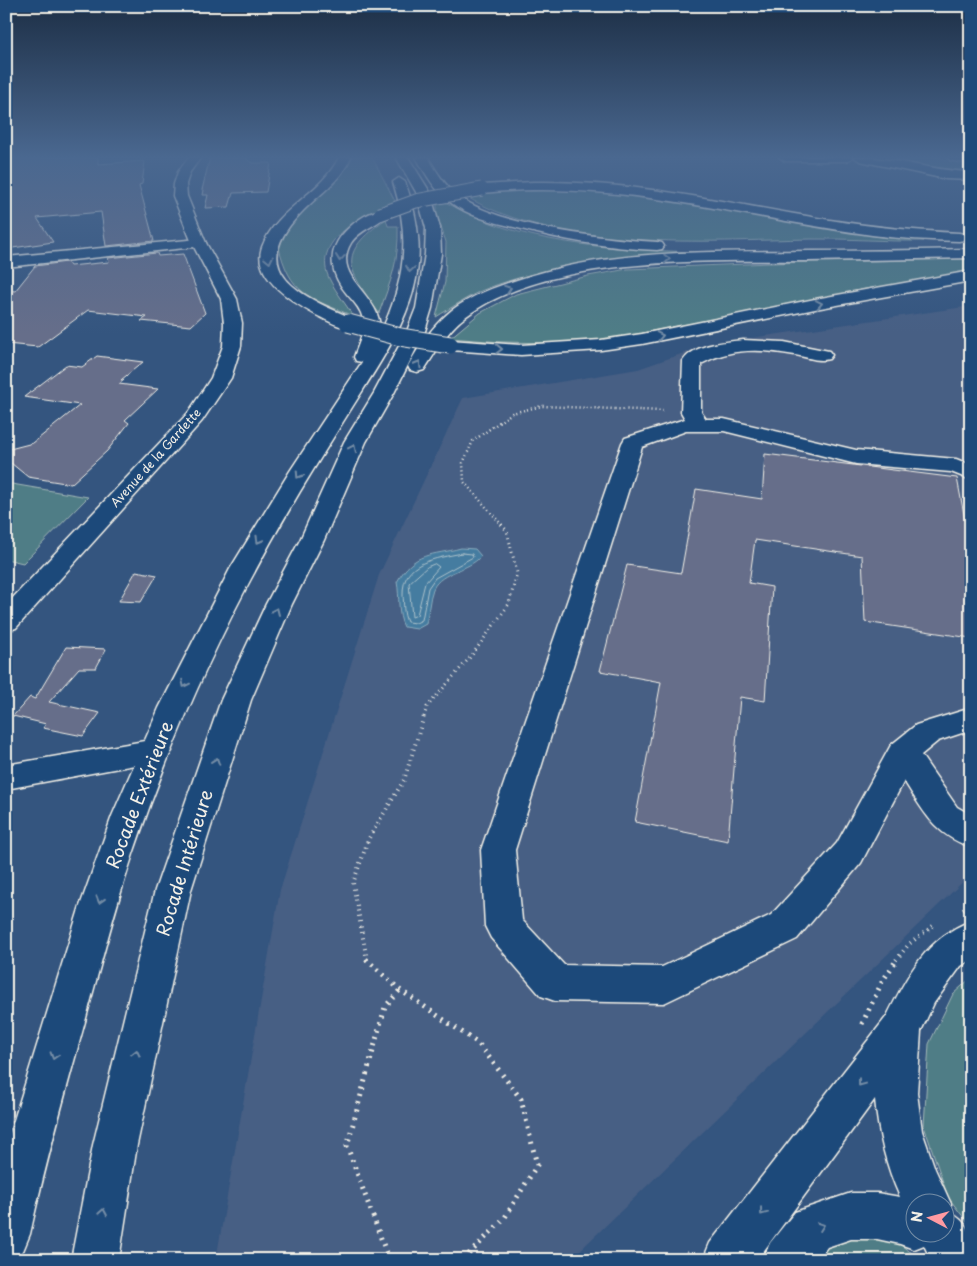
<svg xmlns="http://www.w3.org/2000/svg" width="977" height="1266" font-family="'Playpen Sans',sans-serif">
<rect width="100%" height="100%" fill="#34557f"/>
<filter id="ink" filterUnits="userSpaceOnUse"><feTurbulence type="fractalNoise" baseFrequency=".02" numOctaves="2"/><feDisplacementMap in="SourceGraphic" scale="10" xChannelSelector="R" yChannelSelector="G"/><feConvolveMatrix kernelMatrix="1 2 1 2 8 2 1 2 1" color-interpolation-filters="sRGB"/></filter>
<g filter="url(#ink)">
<path fill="#475f84" d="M971 306V874L570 1260H216L280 890 379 575 463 398 638 369 710 344Z"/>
<path fill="#507d86" stroke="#a2b7b7" d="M352 157H372L396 203C369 215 316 234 327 273 331 286 346 304 353 316 308 297 290 295 278 244 285 232 292 221 302 212 320 195 343 181 352 157Z
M896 157H935L971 164V174L901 164Z
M564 188 660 197 837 230 924 241C886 242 849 238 811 239 704 241 561 252 465 196L486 192Z
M443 201C458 209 475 217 491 223 564 250 647 250 723 253 642 258 560 259 483 290 467 297 451 308 436 317L445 282 446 242 437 215V202Z
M386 219 388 226H398C399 262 391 280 379 313 348 269 335 255 386 219Z
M971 259V273L866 289 617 338 556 343 501 342 450 338 480 313 516 294 588 276 628 269 771 263Z
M6 483 88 497 23 563 6 559Z
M971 978V1227L948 1197 924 1126 929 1044 953 994Z
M892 1239 922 1260H809L831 1240Z"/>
<path fill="#447ca0" stroke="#8aabbd" d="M461 548 475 549 481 556C469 571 441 571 433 589 429 599 429 613 426 624L417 629 404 627C397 614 400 597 397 582 414 551 432 556 461 548Z"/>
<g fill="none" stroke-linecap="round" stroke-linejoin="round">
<path stroke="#aec2cb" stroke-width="1" d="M462 553 472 554 473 557 435 578 428 588 422 620 416 623 407 622C403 613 404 605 403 595 402 561 435 559 462 553Z
M435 564 439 567 425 583 417 615 412 617 409 583 427 567Z"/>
</g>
<path fill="#666e8a" stroke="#f4f1e8" d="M6 157H98V164L145 161 142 184 139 185 154 241 106 246 101 212 37 218 53 242 6 249Z
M210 157H244L252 163H271L266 192 233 193 229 207 205 208 208 195H203L204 190H202Z
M157 253 158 256 183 254 205 313 191 326 141 321 147 317 88 310 38 347 6 344V290L15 291 35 266 67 262 70 266 109 262 108 258Z
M97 356 143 362 121 380H124L119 384 158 389 125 420 129 423 107 451 71 484 28 477 6 459V450L33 443 80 405 24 397 66 365 82 367Z
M765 454 957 478 971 551V638L865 622 862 556 755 540 749 583 772 587 765 701 740 697 728 841 635 822 661 682 600 671 627 565 681 573 696 489 762 499Z
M136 571 157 575 141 602 119 601Z
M66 647 106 649 96 668H79L49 702 100 713 83 736 43 728 46 724 13 716 30 697 35 699Z"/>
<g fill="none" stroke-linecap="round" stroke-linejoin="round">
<defs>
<path id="minor" d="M779 157H853L847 161H785Z
M854 157C894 157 931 171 971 172V180L946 179 860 161Z
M199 239 204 240 206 243 204 246 6 267V257Z
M743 340 784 342 829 351 832 355 829 359C818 362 807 357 795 355 762 349 732 347 701 364V412L706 419H724L856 450 956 459 971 465V480L951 472 856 464 724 431H686L642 447 515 850 522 920 564 965 662 967 771 915 837 843 891 745 916 725 971 708V730L938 741 921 755 957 807 971 815V847C933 834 924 811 904 781L861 863 797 939 664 1003 555 1001 541 996 491 938 485 926 481 850 622 443 625 438 685 419 681 412 683 361C694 344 725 342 743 340Z
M156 739 167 743 172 751 167 759 6 789V765Z"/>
<path id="major" d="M189 157H201L190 172 186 184 187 196 206 243 237 299 242 323 241 346 231 378 202 421 16 628 6 631V605L188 413 211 378 223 346 224 323 221 299 192 243 173 196 174 184 178 172Z
M948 157H971V164L950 160Z
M971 921V960L961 966 934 1003 921 1031 917 1093 922 1131 935 1169 951 1204 948 1212C971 1222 971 1237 971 1260H931L924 1245 914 1249 900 1244 877 1239H851L827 1247 818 1260H763L770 1243 795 1212 851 1193H877L900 1197C886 1166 878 1133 875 1099L757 1260H703L710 1243 887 1016C907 976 926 938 971 921ZM914 1204H944V1234H914Z"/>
<path id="highway" d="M339 157H351C340 182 319 194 301 213 243 272 303 297 354 319L357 323 354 327C342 330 329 321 318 316 296 304 251 278 262 247 277 207 322 194 339 157Z
M396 157H408L430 192 440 228 441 254 432 308 425 331 394 393 366 442 324 540 292 604 251 700 191 890 137 1145 119 1260H71L93 1145 155 890 221 700 266 604 300 540 344 442 374 393 407 331 416 308 425 254 426 228 416 192Z
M416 157H428C436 171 445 186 458 196 500 227 605 239 657 242L662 243 664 246 662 249 657 250C608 248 561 240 514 227 492 222 469 216 450 202 435 191 425 173 416 157Z
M399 178 405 182C437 267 409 318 363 390 347 415 331 441 315 467 240 588 178 719 133 854 115 908 101 963 86 1018 66 1090 46 1161 30 1234L23 1251 6 1258V1146L80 906 112 816 159 708 230 569 290 471 362 362 356 361 354 357C358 345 366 330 362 316 360 308 353 301 347 294 332 276 326 255 342 235 351 224 366 213 380 210L387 214C378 226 360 229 351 243 329 280 388 297 379 336 405 283 411 238 393 182Z
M533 182C634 180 731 204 830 220 873 227 916 231 959 233L964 234 966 237 964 240 959 241C930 240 901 239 872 235 738 217 619 179 482 193L476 189 482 185Z
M971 249V258C916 259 862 260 808 261 708 261 548 255 465 317 446 331 437 351 424 370L417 372 410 370 408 366C419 346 433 325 452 310 471 296 495 287 517 280 611 248 714 252 812 251 865 251 918 250 971 249Z
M971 271V281L815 309 642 344 601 350 521 355 450 350 444 349 441 345 444 341 450 340 521 345 601 340 642 334 815 299Z"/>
</defs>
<use href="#minor" stroke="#f4f1e8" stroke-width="3"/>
<use href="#major" stroke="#f4f1e8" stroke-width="3"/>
<use href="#highway" stroke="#f4f1e8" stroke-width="3"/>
<path stroke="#f4f1e8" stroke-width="2.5" stroke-dasharray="1 3" stroke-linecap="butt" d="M502 525 464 482 463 463 473 441 512 413 542 406 663 411"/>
<path stroke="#f4f1e8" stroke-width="3" stroke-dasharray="1 4" stroke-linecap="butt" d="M424 717 427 707 472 655 509 604 517 573 507 531 501 524"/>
<path stroke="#f4f1e8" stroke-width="4" stroke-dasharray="1 4.5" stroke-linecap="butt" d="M963 909 971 904
M367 960 353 883 369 838 404 780 424 716
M896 960 909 944 933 926"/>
<path stroke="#f4f1e8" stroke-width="5" stroke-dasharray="2 5.5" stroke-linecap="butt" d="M366 959 400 990 478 1043 521 1099 537 1165 504 1219 463 1260
M862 1024 882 982 897 959
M389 1260 347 1146 385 1007 400 990
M683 1260 692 1250"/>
<use href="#minor" fill="#1f4a7a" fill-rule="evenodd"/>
<use href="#major" fill="#1f4a7a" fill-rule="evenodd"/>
<use href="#highway" fill="#1f4a7a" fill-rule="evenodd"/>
<defs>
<path id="highway-bridge-far1" d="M380 214 416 201 482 189"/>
<path id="highway-bridge" d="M348 323 400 337 450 345"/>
</defs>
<use href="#highway-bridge-far1" stroke="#f4f1e8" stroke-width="15" stroke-linecap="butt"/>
<use href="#highway-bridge" stroke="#f4f1e8" stroke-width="19" stroke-linecap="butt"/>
<use href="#highway-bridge-far1" stroke="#1f4a7a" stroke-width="13"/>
<use href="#highway-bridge" stroke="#1f4a7a" stroke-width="17"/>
</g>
<defs><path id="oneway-chevron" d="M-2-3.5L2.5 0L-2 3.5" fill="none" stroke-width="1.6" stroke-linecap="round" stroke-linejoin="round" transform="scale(1.25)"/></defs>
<g stroke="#748da6">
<use href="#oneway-chevron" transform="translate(340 258) rotate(96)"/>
<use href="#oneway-chevron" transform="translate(667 259) rotate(-3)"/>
<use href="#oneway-chevron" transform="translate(269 260) rotate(78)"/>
<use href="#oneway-chevron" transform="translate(410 269) rotate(99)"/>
<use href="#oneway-chevron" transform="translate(508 289) rotate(-20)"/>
<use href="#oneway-chevron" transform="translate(819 304) rotate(-11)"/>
<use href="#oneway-chevron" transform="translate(660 336) rotate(-11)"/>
<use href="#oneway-chevron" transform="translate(499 349) rotate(2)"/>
<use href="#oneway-chevron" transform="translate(418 364) rotate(-60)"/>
<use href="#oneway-chevron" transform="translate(353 448) rotate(-65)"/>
<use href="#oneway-chevron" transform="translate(299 475) rotate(123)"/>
<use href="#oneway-chevron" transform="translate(259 540) rotate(120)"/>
<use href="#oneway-chevron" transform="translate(276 611) rotate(-66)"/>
<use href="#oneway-chevron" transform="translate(185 684) rotate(116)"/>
<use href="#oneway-chevron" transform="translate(216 761) rotate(-71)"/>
<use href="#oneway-chevron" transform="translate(100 900) rotate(107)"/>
<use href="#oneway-chevron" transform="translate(136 1053) rotate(-77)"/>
<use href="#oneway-chevron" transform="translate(54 1056) rotate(107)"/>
<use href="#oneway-chevron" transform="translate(861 1083) rotate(127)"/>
<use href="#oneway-chevron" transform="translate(103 1212) rotate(-80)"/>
<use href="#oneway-chevron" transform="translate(763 1212) rotate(127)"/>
<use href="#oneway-chevron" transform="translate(821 1226) rotate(-20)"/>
</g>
</g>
<linearGradient id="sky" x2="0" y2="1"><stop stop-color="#1d2f46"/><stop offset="0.47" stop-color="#4a6890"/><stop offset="1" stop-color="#4a6890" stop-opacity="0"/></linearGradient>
<rect width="977" height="334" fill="url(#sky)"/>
<g text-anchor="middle" stroke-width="4" stroke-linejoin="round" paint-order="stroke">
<g font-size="12" fill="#f4f1e8" stroke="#1f4a7a">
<text transform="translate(156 458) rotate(-48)" y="4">Avenue de la Gardette</text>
</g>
<g font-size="18" fill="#f4f1e8" stroke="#1f4a7a">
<text transform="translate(140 795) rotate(-69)" y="6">Rocade Extérieure</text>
<text transform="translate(185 863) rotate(-73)" y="6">Rocade Intérieure</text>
</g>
</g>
<rect width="977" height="1266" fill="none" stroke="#1f4a7a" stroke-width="25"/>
<rect x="12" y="12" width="952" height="1241" fill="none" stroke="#f4f1e8" stroke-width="2" filter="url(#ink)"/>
<g transform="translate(930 1218) rotate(276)"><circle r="24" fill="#1f4a7a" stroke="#748da6"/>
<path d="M0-4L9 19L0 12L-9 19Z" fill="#ff9aa2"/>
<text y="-8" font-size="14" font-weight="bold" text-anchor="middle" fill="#f4f1e8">N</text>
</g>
</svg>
